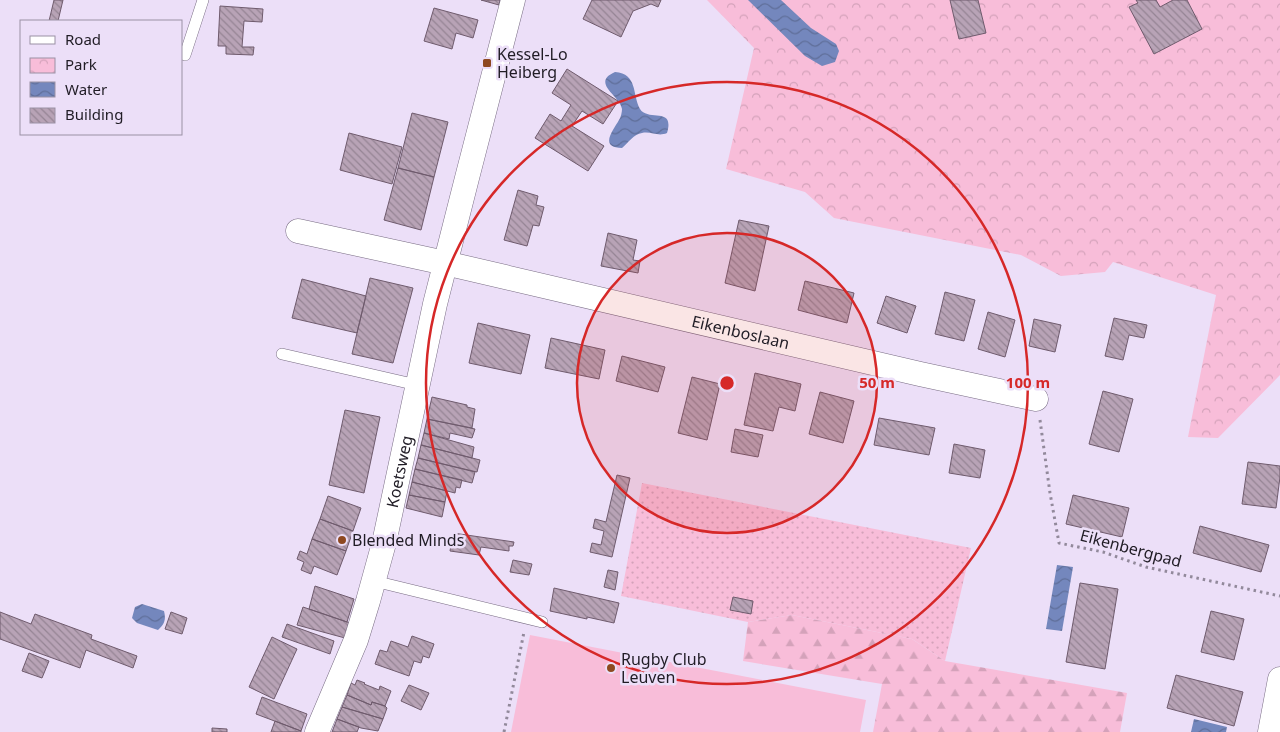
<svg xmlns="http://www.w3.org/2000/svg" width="1280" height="732" font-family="'Noto Sans',sans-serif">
<defs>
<pattern id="grass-dots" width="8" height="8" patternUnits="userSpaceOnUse" patternTransform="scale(1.25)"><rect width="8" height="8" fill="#f8bdd9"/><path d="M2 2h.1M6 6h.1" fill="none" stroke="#d4a2ba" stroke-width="1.8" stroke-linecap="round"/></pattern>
<pattern id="forest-firs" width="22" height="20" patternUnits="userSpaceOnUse" patternTransform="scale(1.25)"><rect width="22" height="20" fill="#f8bdd9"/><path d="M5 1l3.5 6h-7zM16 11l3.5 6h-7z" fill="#d4a2ba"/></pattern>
<pattern id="park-crowns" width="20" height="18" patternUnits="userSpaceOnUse" patternTransform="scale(1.25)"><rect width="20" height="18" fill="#f8bdd9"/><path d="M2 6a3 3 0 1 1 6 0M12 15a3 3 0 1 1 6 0" fill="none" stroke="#d4a2ba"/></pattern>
<pattern id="water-waves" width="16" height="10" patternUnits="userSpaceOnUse" patternTransform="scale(1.25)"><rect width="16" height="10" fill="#7487bd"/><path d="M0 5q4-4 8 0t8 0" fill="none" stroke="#5f6e99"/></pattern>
<pattern id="building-back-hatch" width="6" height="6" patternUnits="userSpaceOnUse" patternTransform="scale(1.25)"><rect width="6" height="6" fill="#b8a3b6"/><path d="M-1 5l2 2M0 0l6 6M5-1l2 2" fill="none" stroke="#958494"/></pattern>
</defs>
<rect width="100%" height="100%" fill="#ecdff8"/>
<path fill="url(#grass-dots)" d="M642 483 971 548 945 661 912 639 792 615 748 622 621 596Z"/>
<path fill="url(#forest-firs)" d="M792 615 912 639 945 661 1127 693 1120 732H873L882 684 743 661 748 622Z"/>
<path fill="url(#park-crowns)" d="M707 0H1280V375L1218 438 1188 437 1216 295 1113 262 1105 272 1061 276 1021 255 834 218 805 192 726 169 754 48Z"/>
<path fill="#f8bdd9" d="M530 635 866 700 860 732H511Z"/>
<path fill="url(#water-waves)" d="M748 0H781L811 28 836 44 839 51 835 62 822 66 805 56Z
M615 72C638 74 632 94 640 109 648 122 675 106 667 133 658 137 651 131 642 133 634 134 628 143 622 148 598 148 614 129 619 120 621 117 622 112 622 109 621 96 590 83 615 72Z
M1057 565 1073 567 1062 631 1046 629Z
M142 604 164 611C166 619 165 624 158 630L137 623 132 618 135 607Z
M1194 719 1227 727 1226 732H1191Z"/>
<path fill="url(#building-back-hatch)" stroke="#6f5b6d" d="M54 0H63L58 21H49Z
M481 0H500L499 5Z
M592 0H661L658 7 651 4 633 11 621 37 583 19Z
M950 0H978L986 33 959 39Z
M1136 0H1156L1160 7 1173 0H1187L1202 29 1154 54 1129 7 1138 3Z
M220 6 263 9 262 22 244 21 242 47H254L253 55 226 54V46H218Z
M434 8 478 20 473 38 456 33 452 49 424 41Z
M567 69 618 101 603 124 582 111 572 126 604 146 588 171 535 138 550 114 561 121 571 105 552 93Z
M412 113 448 122 434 177 398 168Z
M349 133 402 147 392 184 340 170Z
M398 168 434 177 421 230 384 220Z
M518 190 538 196 536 205 544 207 539 226 533 225 527 246 504 240Z
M739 220 769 226 755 291 725 283Z
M608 233 637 240 633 260 640 261 638 273 601 266Z
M370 278 413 288 393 363 352 354Z
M302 279 366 296 357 333 292 318Z
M805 281 854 293 847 323 798 310Z
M945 292 975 300 964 341 935 334Z
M886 296 916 306 907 333 877 323Z
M988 312 1015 320 1005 357 978 349Z
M1114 318 1147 325 1144 338 1129 335 1123 360 1105 356Z
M1034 319 1061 325 1055 352 1029 346Z
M478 323 530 335 521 374 469 363Z
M551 338 605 350 599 379 545 368Z
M622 356 665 367 658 392 616 381Z
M755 373 801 384 795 411 779 407 773 431 744 425Z
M692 377 720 384 707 440 678 433Z
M1103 391 1133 399 1119 452 1089 444Z
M820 392 854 401 843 443 809 434Z
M432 397 467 405V407L475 409 472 428 427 419Z
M345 410 380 417 364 493 329 485Z
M879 418 935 428 929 455 874 445Z
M427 419 475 429 472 438 450 433 449 439 424 433Z
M735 429 763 435 758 457 731 452Z
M424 433 474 447 472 458 421 445Z
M954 444 985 450 980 478 949 473Z
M421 445 480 460 477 472 418 458Z
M418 458 475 472 472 483 415 469Z
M1248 462 1280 466V477L1276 508 1242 504Z
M415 469 462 480 460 488 456 487 455 493 412 482Z
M617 475 630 478 612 557 590 552 592 543 601 545 604 531 593 528 595 519 606 522Z
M412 482 447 491 445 502 409 495Z
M409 495 445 502 442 517 406 508Z
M1073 495 1129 508 1122 537 1066 524Z
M328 496 361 508 353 531 320 519Z
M320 519 353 531 346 551 312 539Z
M1200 526 1269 545 1261 572 1193 553Z
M453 533 514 542 513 546H509V551L481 547 479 555 450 551Z
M312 539 346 551 337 575 314 566 311 574 301 570 304 562 297 559 300 551 307 554Z
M513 560 532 564 529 575 510 572Z
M608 570 618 572 615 590 604 587Z
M1080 583 1118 589 1105 669 1066 662Z
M315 586 354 599 347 622 309 609Z
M554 588 619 603 614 623 587 617V619L550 611Z
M733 597 753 601 751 614 730 610Z
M303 607 350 623 345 638 297 625Z
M1211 611 1244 619 1234 660 1201 652Z
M0 612 31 624 35 614 92 635 91 639 137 656 133 668 86 650 80 668 0 639Z
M171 612 187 618 182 634 165 629Z
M287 624 334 641 330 654 282 637Z
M412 636 434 644 429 658 423 656 421 663 414 661 409 676 375 664 380 650 387 652 391 641 408 647Z
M272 637 297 649 274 699 249 687Z
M29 653 49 661 42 678 22 671Z
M1176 675 1243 692 1234 726 1167 708Z
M357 680 365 683 364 684 379 690 380 686 391 691 385 706 372 702 371 705 347 695 351 683 355 685Z
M409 685 429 693 421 710 401 701Z
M347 695 371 705 372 702 385 706 387 708 383 719 342 707Z
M262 697 307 714 301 731 256 714Z
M342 707 383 719 378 731 361 728 337 719Z
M337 719 359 727 357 732H332Z
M275 721 301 731V732H271Z
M212 728 227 729V732H212Z"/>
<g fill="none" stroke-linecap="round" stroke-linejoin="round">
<defs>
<path id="service" d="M185 55 203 0
M282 354 417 385
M374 581 542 622"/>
<g id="minor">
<path id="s1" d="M298 231 445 263 920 374 1036 399"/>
<path id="s2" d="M317 732 356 640 368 601 384 543 435 304 467 178 513 0"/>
<path d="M1270 732 1280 679"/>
</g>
</defs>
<use href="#service" stroke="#786c83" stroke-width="12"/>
<use href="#minor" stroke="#786c83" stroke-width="25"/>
<path stroke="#92899b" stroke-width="3" stroke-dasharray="2.5 4" stroke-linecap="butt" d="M1040 420 1050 493 1059 543 1103 552 1146 567 1280 596
M504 732 524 632"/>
<use href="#service" stroke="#fff" stroke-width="11"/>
<use href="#minor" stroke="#fff" stroke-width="24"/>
</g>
<circle cx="727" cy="383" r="150" fill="#d62828" fill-opacity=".12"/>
<g fill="none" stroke="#d62828" stroke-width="2.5">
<circle cx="727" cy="383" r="150"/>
<circle cx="727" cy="383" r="301"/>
</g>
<g fill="#8e4920" stroke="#ecdff8" stroke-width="2">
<rect x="482" y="58" width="10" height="10" rx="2.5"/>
<circle cx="342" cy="540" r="5"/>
<circle cx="611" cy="668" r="5"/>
</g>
<g text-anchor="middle" stroke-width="5" stroke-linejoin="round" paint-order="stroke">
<g font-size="16" fill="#201c25" stroke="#ecdff8" text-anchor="start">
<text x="497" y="60">Kessel-Lo<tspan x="497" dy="18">Heiberg</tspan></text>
<text x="352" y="546">Blended Minds</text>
<text x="621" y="665">Rugby Club<tspan x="621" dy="18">Leuven</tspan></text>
</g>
<g font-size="16" fill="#201c25" stroke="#ecdff8">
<text dy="6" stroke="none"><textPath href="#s1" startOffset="454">Eikenboslaan</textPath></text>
<text dy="6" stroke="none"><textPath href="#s2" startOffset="274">Koetsweg</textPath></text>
<text transform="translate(1131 548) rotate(15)" y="6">Eikenbergpad</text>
</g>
</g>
<circle cx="727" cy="383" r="8" fill="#d62828" stroke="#ecdff8" stroke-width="2.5"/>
<g font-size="15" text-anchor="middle" font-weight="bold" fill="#d62828" stroke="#ecdff8" stroke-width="5" stroke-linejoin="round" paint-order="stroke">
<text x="877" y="388">50 m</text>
<text x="1028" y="388">100 m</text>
</g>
<rect x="20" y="20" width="162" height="115" fill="#ecdff8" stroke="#9a91a4"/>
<rect x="30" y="36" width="25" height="8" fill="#ffffff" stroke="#9a91a4"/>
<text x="65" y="45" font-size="15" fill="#201c25">Road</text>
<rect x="30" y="58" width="25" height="15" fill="url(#park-crowns)" stroke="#9a91a4"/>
<text x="65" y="70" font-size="15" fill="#201c25">Park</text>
<rect x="30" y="82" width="25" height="15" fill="url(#water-waves)" stroke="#9a91a4"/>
<text x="65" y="95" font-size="15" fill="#201c25">Water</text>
<rect x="30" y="108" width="25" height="15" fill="url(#building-back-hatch)" stroke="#9a91a4"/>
<text x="65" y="120" font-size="15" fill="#201c25">Building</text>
</svg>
